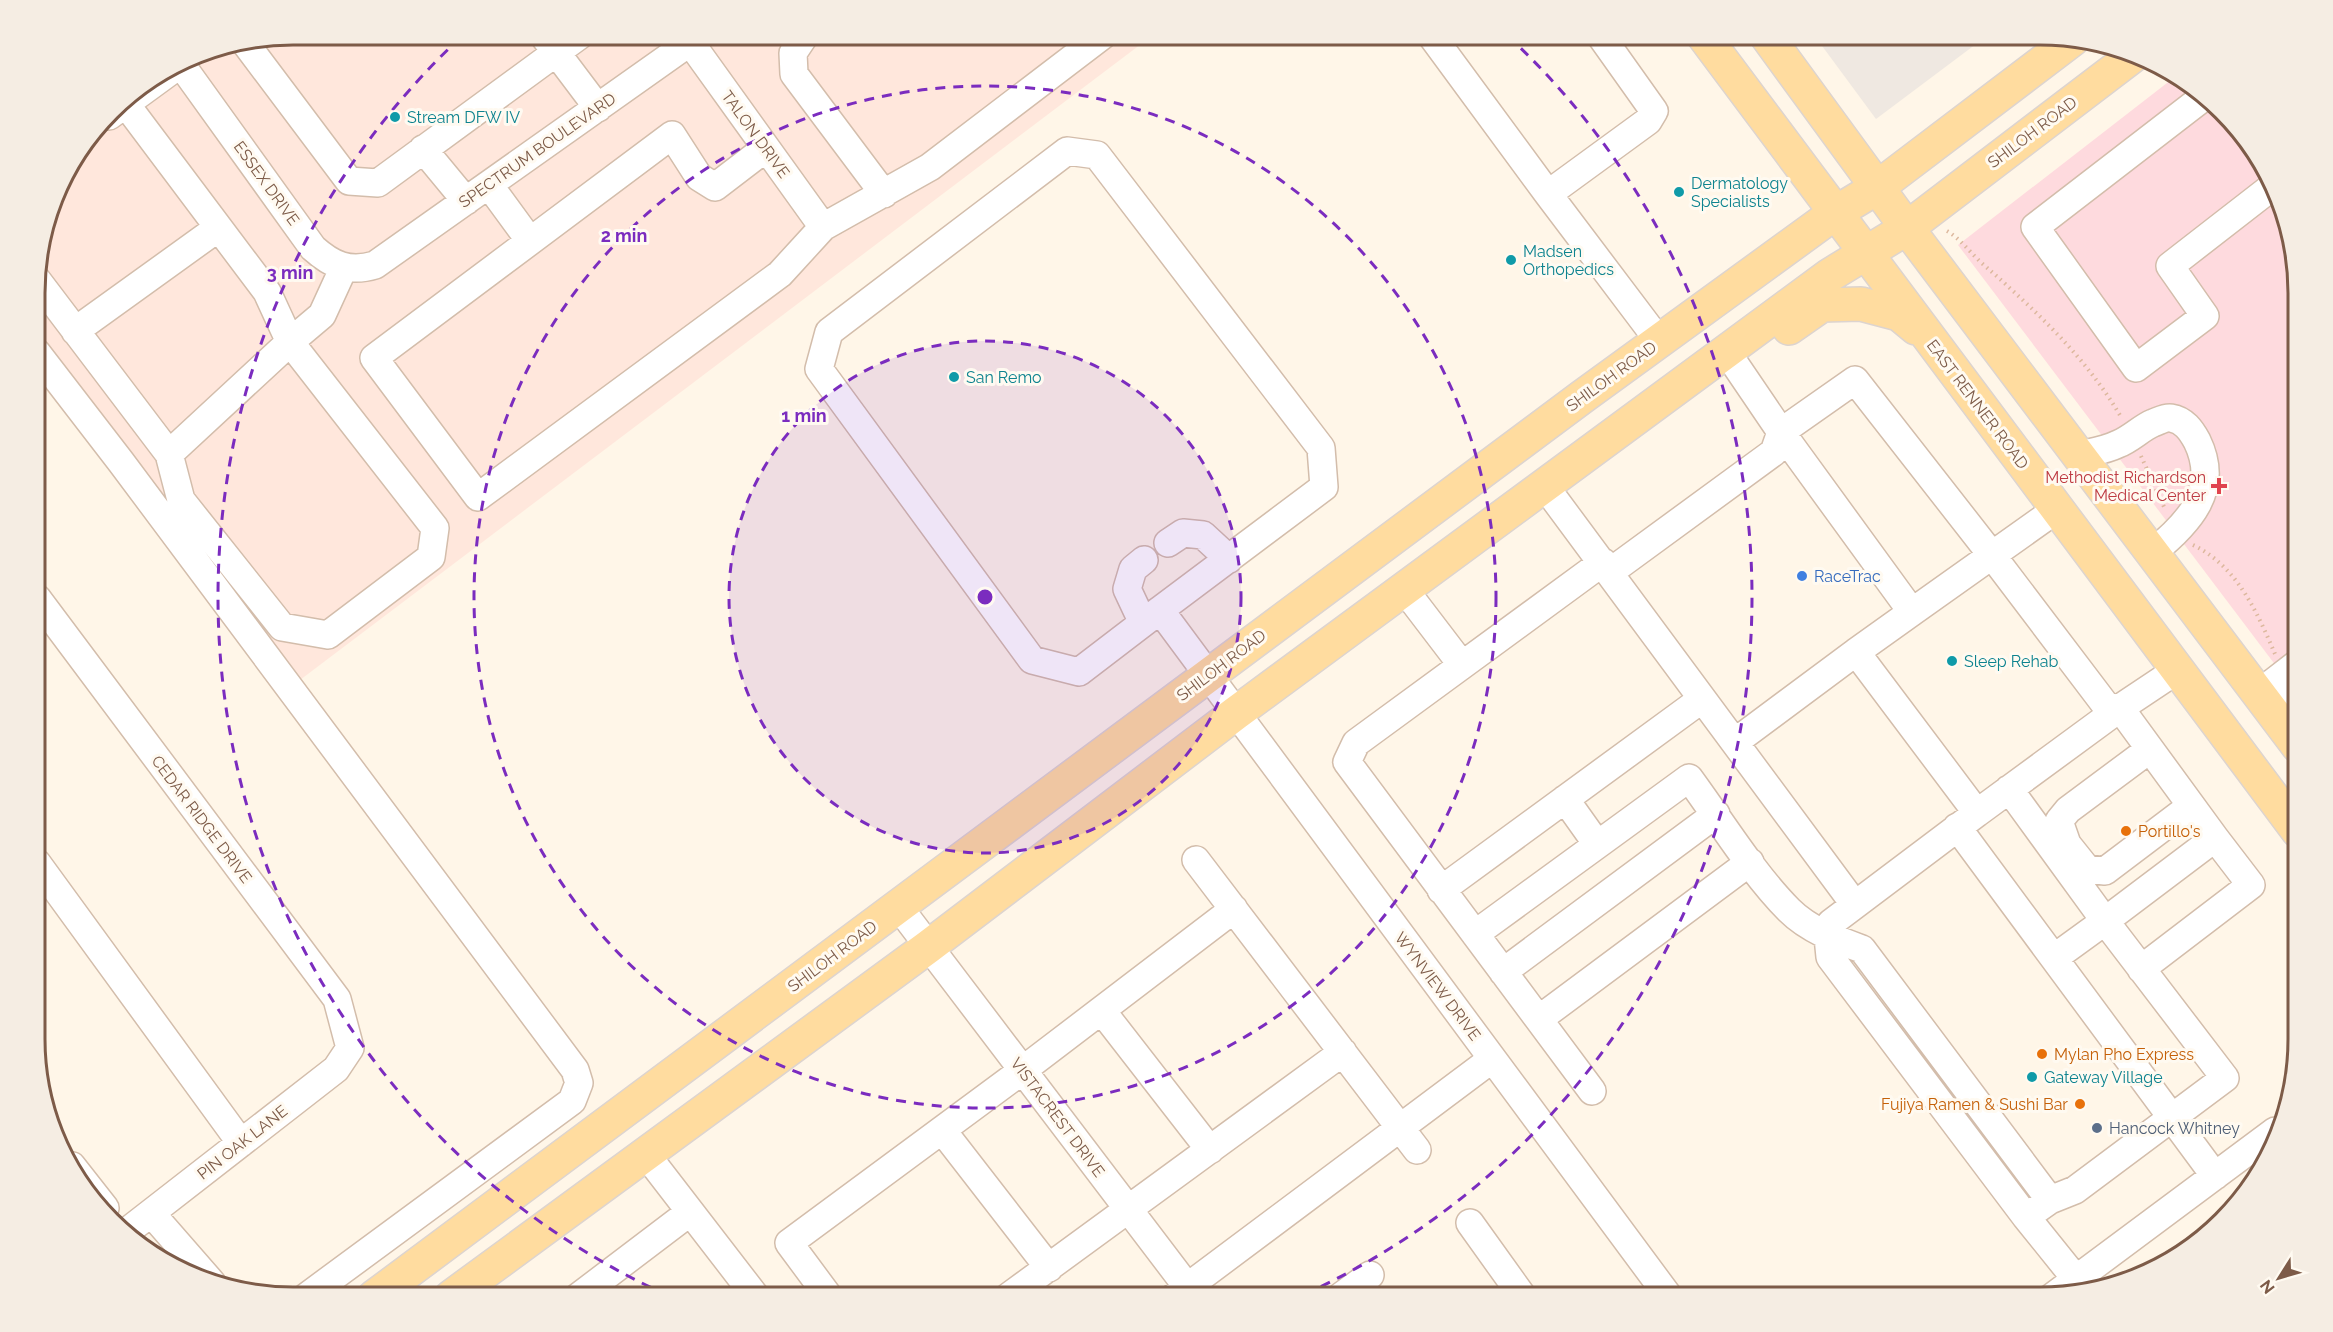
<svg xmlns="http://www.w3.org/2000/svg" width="2333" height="1332" font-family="Raleway,sans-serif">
<rect width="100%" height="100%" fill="#fff6e8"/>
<path fill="#ffe7dc" d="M293 35H1153L296 683 37 340V260L61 179 122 99 195 54Z"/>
<path fill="#efe8e1" d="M1814 35H1988L1876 119Z"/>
<path fill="#fedade" d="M2176 76 2255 150 2285 211 2298 276V695L1958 245Z"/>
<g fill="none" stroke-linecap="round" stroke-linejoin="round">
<defs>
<path id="minor" d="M543 35 598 108
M805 35 793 53 794 74 884 194
M1431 35 1548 194 1659 341
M690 42 823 227
M246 44 349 181 378 183 580 35
M180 63 313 248C332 265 349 273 375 265L700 35
M122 99 267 292 290 342 435 528 431 557 328 635 282 627 181 500 169 454 290 342 322 315 344 267
M2201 99 2035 227 2136 368 2205 316 2170 266 2273 186
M109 116 183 62
M766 148 715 187 699 177 672 135 374 358 478 497 780 274 823 227 930 167 1103 35
M423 149 466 201
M489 185 530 241
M1548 194 1648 121 1654 111 1600 35
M37 280 169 454
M75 331 218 228
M1726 351 1781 432 1912 612 2057 509
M37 353 121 462 575 1070 579 1083 572 1101 306 1297
M2079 455C2092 452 2106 450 2118 444 2131 439 2141 428 2153 423 2159 421 2165 417 2171 418 2184 420 2191 430 2197 441 2221 490 2188 524 2152 553
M1544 485 1855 905
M1168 543 1183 533 1203 535 1229 559
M1610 572 1774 452 1781 432 1855 380 1991 554 2107 707 2120 708 2177 670
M1404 589 1462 665
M37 598 337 999 350 1048 336 1069 129 1230
M1160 610 1324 487 1321 448 1097 155 1067 151 829 332 819 369 1032 660 1079 672 1160 610 1669 1297
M1912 612 1856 652 1977 813 2120 708 2215 838
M1143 623 1127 589 1133 569 1144 560
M2258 694 2298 663
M2272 711 2298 692
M1735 742 1856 652
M2150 749 2068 810 2059 821 2067 844 2087 869 2105 871 2191 806
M2009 789 2105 921 2215 838 2251 885 2141 969
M1565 799 1597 844
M1977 813 1831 923 1828 937 1830 957 2026 1217 2084 1289
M1957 827 2215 1176
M1196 860 1417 1150
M37 863 241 1143
M1441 890 1702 699
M898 906 1195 1297
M1475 934 1689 778C1720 820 1753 874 1789 910 1809 930 1837 940 1862 949L2050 1200 2026 1217
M1503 972 1716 814
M1102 1011 1210 1150
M1539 1019 1750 862
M1592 1091 1347 762 1356 743 1603 562
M942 1130 1049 1268
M645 1153 756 1297
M72 1166 105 1208
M2050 1200 2075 1190 2225 1078 2105 921 2054 958
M151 1213 212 1283
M1470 1223 1523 1297
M578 1297 690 1212
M829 1297 789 1243 1023 1070 1234 909
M1008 1297 1343 1052
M1174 1297 1492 1059
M1340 1297 1370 1275
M2052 1297 2275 1131"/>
<path id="major" d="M1703 35 2298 831
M1766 35 1907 228 2298 746
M1789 328 1822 305 1861 304 1899 314 1916 328
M374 1297 1582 397 1835 213 1878 187 2073 39
M451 1297 928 947 1236 713 1830 275 1907 228 2134 55"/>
</defs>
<use href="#minor" stroke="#d3bdab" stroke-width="30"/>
<use href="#major" stroke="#ddd4cf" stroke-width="36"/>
<path stroke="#ddb89e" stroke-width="4" stroke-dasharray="1.5 4.5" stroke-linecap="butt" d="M1947 231C1961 239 1971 254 1984 265 2035 310 2086 357 2121 417
M2141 456 2165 509
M2193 545C2237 566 2257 612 2275 654"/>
<use href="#minor" stroke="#fff" stroke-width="27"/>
<use href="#major" stroke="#ffdc9f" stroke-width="33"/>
</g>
<circle cx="985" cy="597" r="256" fill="#7b2cbf" fill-opacity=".12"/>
<g fill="none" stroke="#7b2cbf" stroke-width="3" stroke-dasharray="10 8">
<circle cx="985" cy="597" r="256"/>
<circle cx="985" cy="597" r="511"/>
<path d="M667 1295A767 767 0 0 1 462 36M1508 36A767 767 0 0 1 1303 1295"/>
</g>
<g fill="#0f9aa8" stroke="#fffaf1" stroke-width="2">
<circle cx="395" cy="117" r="6"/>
<circle cx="1679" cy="192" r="6"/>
<circle cx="1511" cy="260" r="6"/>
<circle cx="954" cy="377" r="6"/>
<circle cx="1952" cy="661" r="6"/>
<circle cx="2032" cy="1077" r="6"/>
</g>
<path fill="#e0444e" stroke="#fffaf1" stroke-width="2" d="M2216 477h6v6h6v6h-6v6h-6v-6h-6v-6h6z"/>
<circle fill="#3f7fe0" stroke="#fffaf1" stroke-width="2" cx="1802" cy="576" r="6"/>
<g fill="#e8710a" stroke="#fffaf1" stroke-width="2">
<circle cx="2126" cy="831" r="6"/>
<circle cx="2042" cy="1054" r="6"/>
<circle cx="2080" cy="1104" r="6"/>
</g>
<circle fill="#5c6f8a" stroke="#fffaf1" stroke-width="2" cx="2097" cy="1128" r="6"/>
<g text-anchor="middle" stroke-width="6" stroke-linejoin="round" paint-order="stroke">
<g font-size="16" fill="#0d838f" stroke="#fffaf1" text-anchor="start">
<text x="407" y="123">Stream DFW IV</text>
<text x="1691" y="189">Dermatology<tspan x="1691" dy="18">Specialists</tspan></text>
<text x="1523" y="257">Madsen<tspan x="1523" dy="18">Orthopedics</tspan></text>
<text x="966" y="383">San Remo</text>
<text x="1964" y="667">Sleep Rehab</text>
<text x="2044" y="1083">Gateway Village</text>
</g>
<g font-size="16" fill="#7d5b48" stroke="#fffaf1">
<text transform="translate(2032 132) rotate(-37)" y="6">SHILOH ROAD</text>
<text transform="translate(756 134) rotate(54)" y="6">TALON DRIVE</text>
<text transform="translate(537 150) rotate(-35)" y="6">SPECTRUM BOULEVARD</text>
<text transform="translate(267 183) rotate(54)" y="6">ESSEX DRIVE</text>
<text transform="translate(1611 376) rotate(-36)" y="6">SHILOH ROAD</text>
<text transform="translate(1978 404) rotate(53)" y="6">EAST RENNER ROAD</text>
<text transform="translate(1221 665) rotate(-37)" y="6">SHILOH ROAD</text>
<text transform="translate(202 819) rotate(53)" y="6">CEDAR RIDGE DRIVE</text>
<text transform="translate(832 956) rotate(-37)" y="6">SHILOH ROAD</text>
<text transform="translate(1438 986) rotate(53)" y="6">WYNVIEW DRIVE</text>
<text transform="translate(1058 1117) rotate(53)" y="6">VISTACREST DRIVE</text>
<text transform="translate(242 1142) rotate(-38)" y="6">PIN OAK LANE</text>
</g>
<g font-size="16" fill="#be3a42" stroke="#fffaf1" text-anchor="end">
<text x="2206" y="483">Methodist Richardson<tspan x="2206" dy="18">Medical Center</tspan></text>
</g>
<g font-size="16" fill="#366cbe" stroke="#fffaf1" text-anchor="start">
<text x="1814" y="582">RaceTrac</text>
</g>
<g font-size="16" fill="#c56008" stroke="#fffaf1" text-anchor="start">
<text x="2138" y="837">Portillo's</text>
<text x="2054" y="1060">Mylan Pho Express</text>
<text x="2068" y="1110" text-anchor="end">Fujiya Ramen &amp; Sushi Bar</text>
</g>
<g font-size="16" fill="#4e5e75" stroke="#fffaf1" text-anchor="start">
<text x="2109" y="1134">Hancock Whitney</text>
</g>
</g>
<path d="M0 0H2333V1332H0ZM293 45H2040A248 248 0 0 1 2288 293V1039A248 248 0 0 1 2040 1287H293A248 248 0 0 1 45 1039V293A248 248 0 0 1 293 45Z" fill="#f5ede3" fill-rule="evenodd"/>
<path fill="none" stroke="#7d5b48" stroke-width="3" d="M293 45H2040A248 248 0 0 1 2288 293V1039A248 248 0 0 1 2040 1287H293A248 248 0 0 1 45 1039V293A248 248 0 0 1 293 45Z"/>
<circle cx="985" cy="597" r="9" fill="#7b2cbf" stroke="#fffaf1" stroke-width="3"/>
<g font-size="18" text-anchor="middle" font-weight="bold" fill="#7b2cbf" stroke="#fffaf1" stroke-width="6" stroke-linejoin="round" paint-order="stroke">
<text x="624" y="242">2 min</text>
<text x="290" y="279">3 min</text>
<text x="804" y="422">1 min</text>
</g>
<g transform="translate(2279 1278) rotate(233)" stroke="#fffaf1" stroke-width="4.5" paint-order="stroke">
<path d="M0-4.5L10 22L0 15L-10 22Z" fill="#7d5b48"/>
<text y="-9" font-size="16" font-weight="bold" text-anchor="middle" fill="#7d5b48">N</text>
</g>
</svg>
